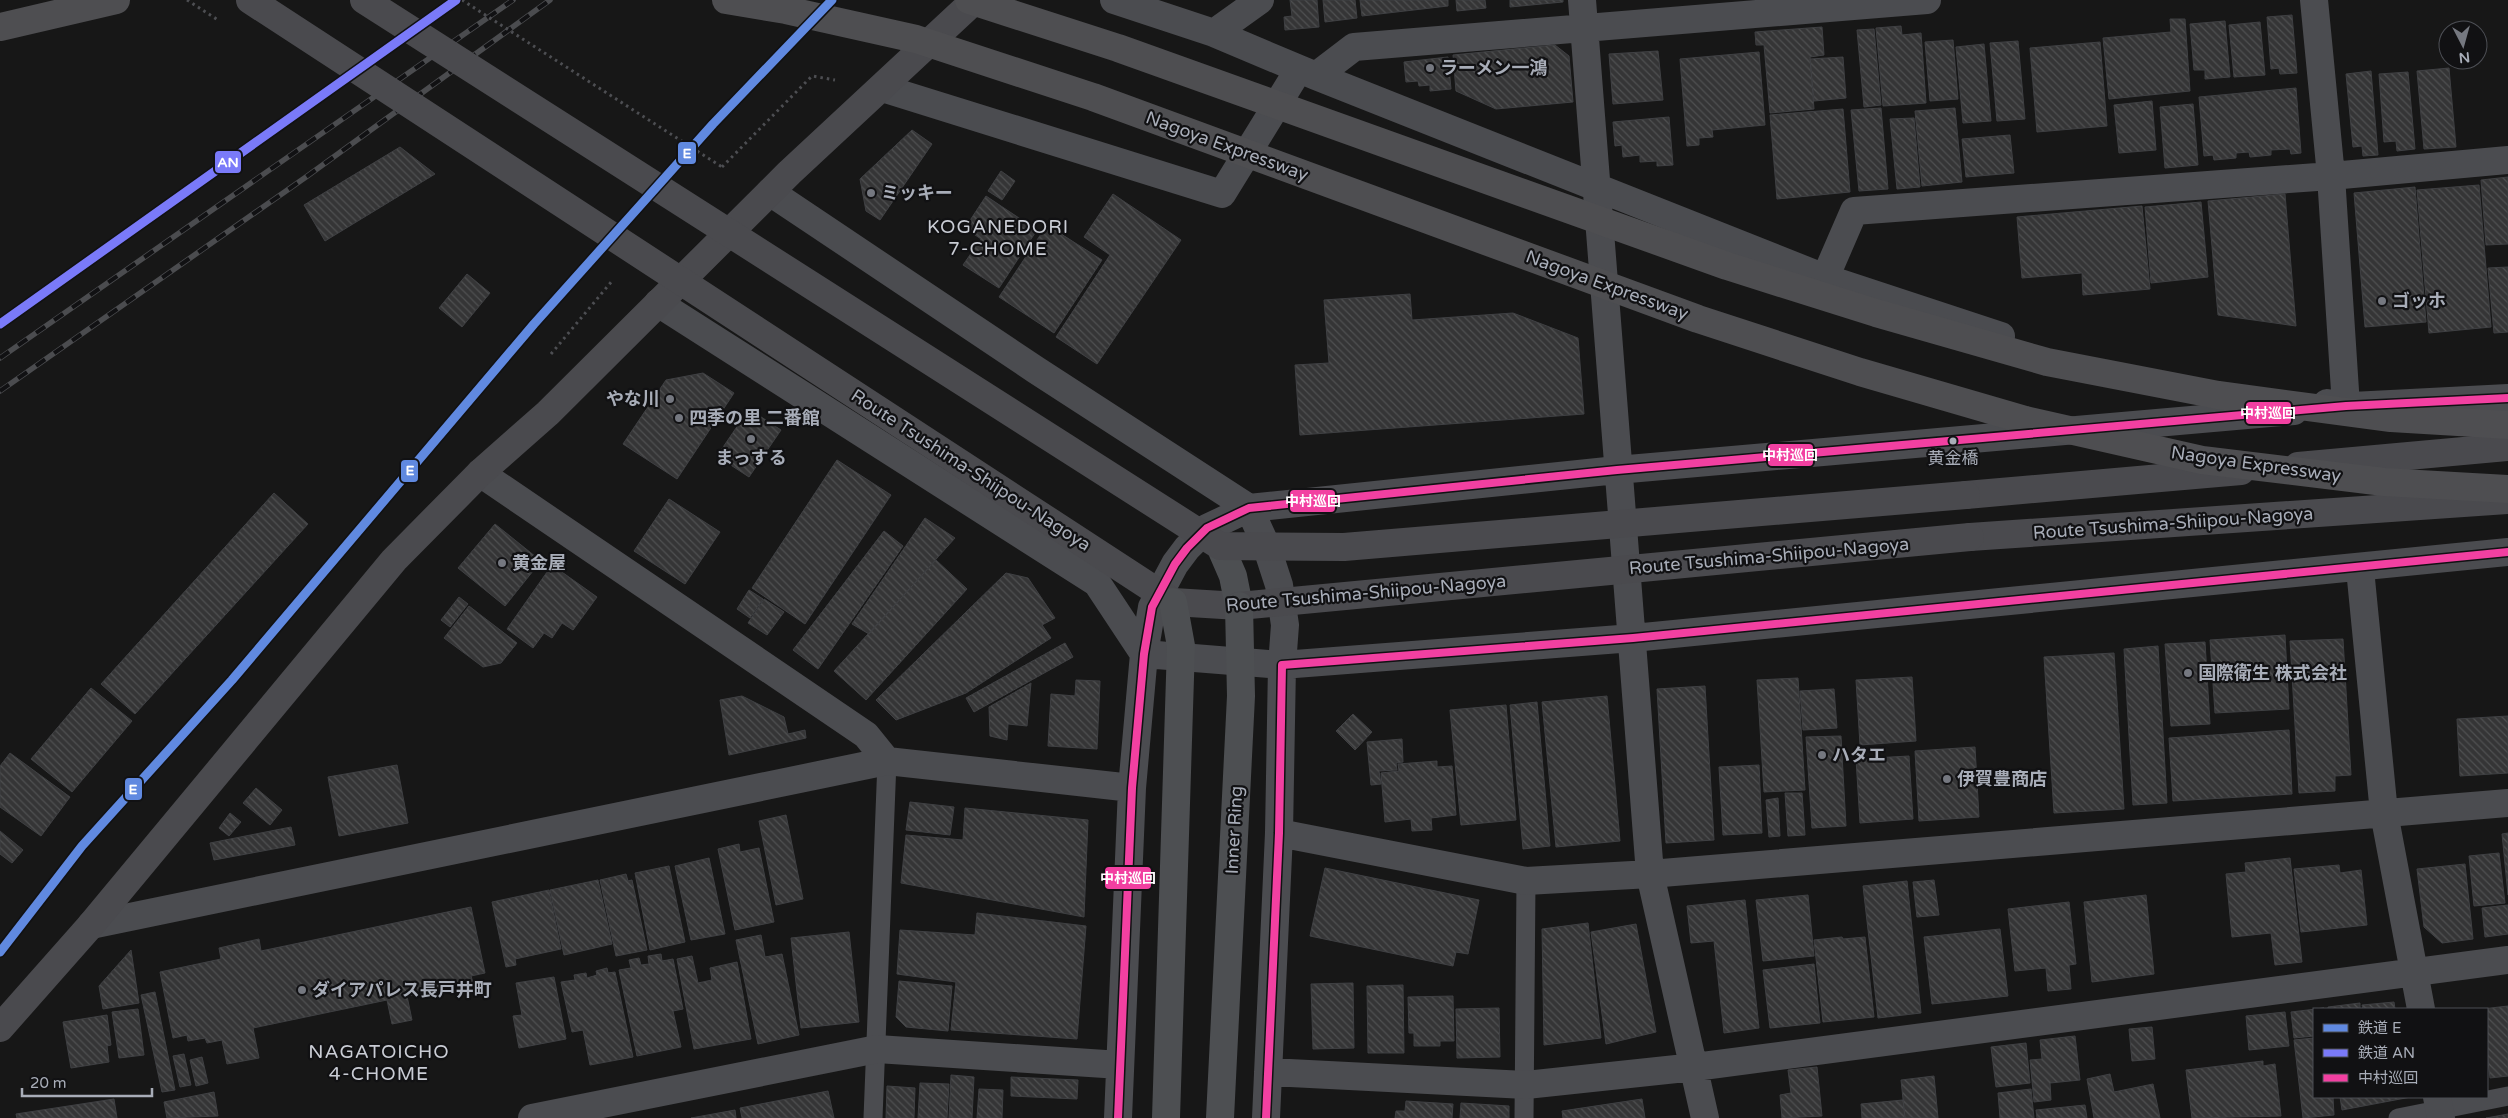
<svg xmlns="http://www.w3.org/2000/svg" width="2508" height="1118" font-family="'Varela Round','Noto Sans JP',sans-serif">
<defs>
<pattern id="building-back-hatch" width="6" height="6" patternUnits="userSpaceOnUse" patternTransform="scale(1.25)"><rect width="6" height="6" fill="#353536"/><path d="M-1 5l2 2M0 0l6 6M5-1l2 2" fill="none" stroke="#4f5051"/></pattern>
</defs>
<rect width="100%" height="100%" fill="#171717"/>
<path fill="url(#building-back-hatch)" stroke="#3f4043" d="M1290 0H1317L1319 27 1285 30 1284 17 1292 16Z
M1323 0H1355L1357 18 1325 22Z
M1360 0H1448V6L1362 16Z
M1456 0H1485L1486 8 1457 11Z
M1510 0H1563V2L1510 7Z
M2292 15 2297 73 2280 74 2279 68 2271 69 2267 17Z
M2170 19H2185L2190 91 2109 99 2103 38 2171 32Z
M2225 21 2230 77 2205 79V70H2194L2190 24Z
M2260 22 2265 75 2234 77 2229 25Z
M1901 26 1902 35 1921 33 1926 103 1883 106 1876 28Z
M1822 27 1824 55 1810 57 1814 109 1770 113 1764 45H1756L1755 32Z
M1874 29 1881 105 1864 107 1857 30Z
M1953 40 1958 99 1930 101 1925 42Z
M2018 41 2025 119 1997 121 1990 43Z
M2100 42 2107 126 2037 132 2030 48Z
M1984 44 1991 121 1963 123 1956 47Z
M1555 45 1569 56 1573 102 1496 109 1456 91 1453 55Z
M1658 51 1663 100 1613 104 1609 54Z
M1759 52 1765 125 1712 130 1713 137 1699 138V145L1687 146 1680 59Z
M1448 57 1451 89 1430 91V85L1419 86 1418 81 1406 82 1404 62Z
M1843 57 1846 98 1814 101 1810 59Z
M2449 68 2456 147 2424 149 2417 71Z
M2371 71 2378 155 2363 156 2362 146 2353 147 2346 74Z
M2408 72 2415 149 2397 151 2396 141 2384 142 2379 74Z
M2296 88 2301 153 2291 154 2290 149 2271 150V155L2250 157 2249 152 2236 153V158L2214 160 2213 155 2204 156 2199 97Z
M2152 101 2156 150 2119 153 2114 105Z
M2193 104 2198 165 2165 168 2160 107Z
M1881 108 1888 189 1859 191 1851 110Z
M1955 108 1962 182 1922 186 1915 111Z
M1843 109 1850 192 1777 199 1770 115Z
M1669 117 1673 165 1657 166V161L1640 162V155L1623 157 1622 145 1615 146 1613 122Z
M1914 118 1920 187 1897 189 1890 119Z
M912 130 932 144 880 220 866 211 860 179Z
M2010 135 2014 173 1966 177 1962 139Z
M400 147 435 174 325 241 304 205Z
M1001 171 1015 181 1002 200 988 191Z
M2508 177V244L2486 245 2481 180Z
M2479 185 2491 327 2429 333 2417 190Z
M2415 187 2426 322 2365 327 2354 193Z
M1113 194 1181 240 1097 364 1056 337 1110 255 1084 237Z
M2285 194 2296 326 2218 315 2208 201Z
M986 196 1037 230 999 288 963 265 981 239 965 228Z
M2201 202 2208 277 2151 283 2145 207Z
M2142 206 2150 289 2083 295 2082 273 2022 278 2017 217Z
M1047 225 1102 260 1054 333 999 297Z
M2508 267V332L2494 333 2488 268Z
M467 274 490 293 462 327 439 308Z
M1410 294 1412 320 1513 313 1578 338 1584 414 1300 435 1295 365 1329 363 1324 300Z
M703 373 734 393 677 479 623 444 666 380Z
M749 409 781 430 749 477 717 456Z
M837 460 891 495 805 624 752 588Z
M274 493 308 524 135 714 101 684Z
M669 499 720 532 685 584 634 551Z
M925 518 955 538 869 634 852 624Z
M495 524 541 561 505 606 458 568Z
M884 531 903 546 818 669 793 650Z
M936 560 967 589 866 700 834 671Z
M552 565 597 597 573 630 562 623 552 638 544 633 533 648 507 629Z
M1006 573 1028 578 1055 618 1042 625 1051 638 966 693 896 720 876 700Z
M749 590 763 599 750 618 737 609Z
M459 597 468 604 450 627 441 620Z
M764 599 784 612 767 635 748 623Z
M469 606 517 643 501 663 483 667 444 638Z
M2285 635 2289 709 2215 713 2210 640Z
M2343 639 2351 775 2335 776V791L2299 793 2290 641Z
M2205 642 2210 724 2171 726 2165 644Z
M1065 643 1073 657 974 712 966 698Z
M2158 646 2167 803 2133 805 2124 649Z
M2114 653 2124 809 2054 813 2044 657Z
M1912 677 1916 741 1860 745 1856 680Z
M1798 678 1805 790 1764 792 1757 680Z
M1076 680 1100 681 1097 749 1048 746 1051 694 1075 696Z
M1031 683 1027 726 1008 724 1007 740 990 736 989 707Z
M1705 686 1714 840 1666 843 1657 689Z
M91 688 132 721 72 792 31 759Z
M1834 689 1837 728 1803 730 1800 691Z
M742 696 784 717 788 734 805 730 806 738 729 755 720 700Z
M1607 696 1620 841 1556 847 1542 702Z
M1537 702 1550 846 1523 849 1510 705Z
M1506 705 1516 820 1461 825 1450 710Z
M1353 714 1372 732 1355 750 1336 731Z
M2508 716V773L2460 776 2457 719Z
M2289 730 2292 794 2173 801 2169 738Z
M1841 736 1846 826 1812 828 1806 737Z
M1402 739 1403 762 1396 763 1397 770 1379 771 1381 784 1371 785 1367 742Z
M1975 747 1979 817 1919 821 1915 751Z
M10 753 70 797 41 836 0 807V766Z
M1909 756 1913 819 1860 823 1856 759Z
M1437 761V767L1452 766 1456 815 1431 818 1432 830 1412 831 1411 819 1385 822 1381 773 1399 771 1398 764Z
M397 765 408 823 339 836 328 777Z
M1759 765 1762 833 1723 835 1719 767Z
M256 788 282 810 270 825 243 803Z
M1785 793H1802L1805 835 1788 836Z
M1778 798 1780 836 1769 837 1766 800Z
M910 802 954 807 950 835 906 830Z
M965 808 1088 820 1084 917 901 883 906 835 963 840Z
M230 813 241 822 229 836 219 828Z
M786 815 803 899 776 905 759 821Z
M291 827 295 845 214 860 210 843Z
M0 831 23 850 12 863 0 854Z
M2508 833V895L2502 834Z
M739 844 740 852 759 848 774 922 735 930 718 849Z
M2499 853 2505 903 2474 906 2469 856Z
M709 858 725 934 691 940 675 866Z
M2290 858 2302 962 2275 965 2271 933 2232 937 2226 874 2246 872 2245 863Z
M2465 864 2473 939 2442 943 2424 927 2417 869Z
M2339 865 2340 873 2361 870 2367 925 2301 932 2294 869Z
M669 866 685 942 650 950 635 873Z
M1325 868 1479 900 1468 954 1456 952 1453 966 1310 936Z
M626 874 628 881 632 880 647 950 616 956 600 880Z
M598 880 612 944 564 955 550 890Z
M1934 880 1939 915 1917 917 1913 882Z
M1907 881 1921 1013 1878 1018 1863 886Z
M549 890 561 949 515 959 516 965 506 967 492 902Z
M1808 895 1814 956 1763 961 1756 900Z
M2146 895 2154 974 2092 982 2084 902Z
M1745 900 1759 1028 1724 1033 1714 941 1691 943 1687 906Z
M2069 902 2076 964 2069 965 2071 989 2048 991 2046 968 2015 971 2008 909Z
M2508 905V934L2485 937 2482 908Z
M471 907 485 973 471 976 473 983 407 996 412 1020 392 1024 387 1000 253 1028 259 1058 227 1064 222 1040 207 1043 205 1038 188 1041 187 1035 173 1038 160 972 221 959 219 948 259 939 261 951Z
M977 913 1086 926 1077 1039 951 1030 956 982 897 974 900 930 975 935Z
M1588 923 1601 1038 1544 1045 1542 929Z
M1636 924 1656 1032 1606 1044 1591 932Z
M2000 929 2008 996 1932 1004 1924 937Z
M849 932 859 1022 801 1028 791 938Z
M761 935 765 957 782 954 799 1035 758 1044 736 940Z
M1842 937 1843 939 1865 937 1874 1017 1823 1022 1814 940Z
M131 950 139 1003 103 1009 99 986Z
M661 954 662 961 673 959 683 1009 673 1011 681 1047 637 1056 619 970 631 968 629 960 639 958 641 965 649 964 648 956Z
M692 956 698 983 712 980 710 968 737 962 751 1039 694 1049 677 959Z
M1814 964 1820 1023 1770 1028 1763 970Z
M607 968 608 973 615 972 633 1057 590 1065 583 1030 572 1032 561 982 575 980 574 975 586 973 587 978 597 975 596 971Z
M554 977 566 1039 519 1048 513 1016 522 1015 516 983Z
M899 981 952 986 948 1031 906 1027 896 1017Z
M1353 983 1354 1048 1313 1049 1311 984Z
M1403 985 1404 1053H1368L1367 986Z
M155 992 175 1090 162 1092 141 995Z
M1453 996 1454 1041H1440V1046H1414V1033H1409L1408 997Z
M2394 1002 2395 1009H2363L2362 1005Z
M2360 1003V1009H2328V1007Z
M2508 1006V1076L2490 1078 2487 1053V1009H2482Z
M1499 1008 1500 1057 1457 1058 1456 1009Z
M2324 1008 2314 1009V1036L2294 1038 2291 1012Z
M138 1009 144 1055 119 1058 112 1012Z
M2285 1012 2289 1046 2249 1050 2246 1016Z
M107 1015 111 1045 107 1046 109 1062 71 1068 63 1022Z
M2152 1027 2155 1059 2132 1061 2129 1029Z
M2075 1036 2080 1080 2050 1083 2051 1100 2034 1102 2030 1060 2042 1059 2040 1040Z
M2314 1038V1097H2333L2334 1115 2303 1118 2294 1040Z
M2026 1043 2030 1083 1996 1087 1991 1047Z
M184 1054 191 1085 180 1087 173 1056Z
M202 1057 208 1083 196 1086 190 1060Z
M2263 1061V1066L2275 1064 2281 1116 2192 1118 2186 1070Z
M1817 1067 1822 1116 1782 1118 1780 1095 1791 1093 1788 1070Z
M2110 1074 2114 1092 2153 1084 2160 1118H2094L2087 1079Z
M951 1075 974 1077 972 1118H949Z
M1934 1076 1938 1118H1905L1901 1080Z
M1011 1077 1078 1080 1077 1099 1011 1096Z
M920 1083 949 1084 947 1118H918Z
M887 1086 915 1088 914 1118H886Z
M979 1089 1003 1090 1002 1118H977Z
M2031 1089 2034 1118H2000L1998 1093Z
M828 1091 834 1118H742L740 1108Z
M214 1092 218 1116 167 1118 164 1102Z
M2340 1097H2411L2342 1110Z
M114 1099 117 1118H17L16 1114Z
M1642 1099 1645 1118H1563L1562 1111Z
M1903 1100 1905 1118H1862L1861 1104Z
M1406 1101 1453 1104 1452 1118H1395L1396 1111H1405Z
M1461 1103 1509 1106V1118H1460Z
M2085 1105 2087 1118H2037L2036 1110Z
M735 1110 736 1118H691Z
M2508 1114V1118H2486Z"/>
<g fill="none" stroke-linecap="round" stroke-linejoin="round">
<path stroke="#4d4e52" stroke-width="3" stroke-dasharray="2.5 4" stroke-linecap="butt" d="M722 167 812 76 835 80
M551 354 612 281"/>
<path stroke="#4b4c50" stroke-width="19" d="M873 1118 887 761
M1524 1118 1526 881
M2398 1118 2508 1096"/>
<path stroke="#4b4c50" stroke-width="28" d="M1114 0 1214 33 1316 76 1825 278 2001 336
M1582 0 1650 874 1705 1118
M2314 0 2331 176 2346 406 2327 403
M1214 33 1260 0
M1316 76 1354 47 1927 0
M882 88 1222 194 1299 69
M770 192 1036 370 1249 508 1266 545 1279 585 1285 625 1282 665 1279 833 1266 1118
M1825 278 1854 211 2331 176 2508 160
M658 303 1097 583 1144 654
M2352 406 2508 398
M480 473 866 735 887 761
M2360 569 2384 813 2421 1009
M1144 654 1282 665 1633 638 2508 552
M1279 833 1526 881 1650 874 2508 803
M91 925 887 761 1132 788
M1268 1072 1526 1085 1695 1067 2508 960
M2437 1097 2441 1118
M532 1118 877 1049 1120 1065
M1118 1118 1132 788 1144 654 1152 607 1175 564 1187 548 1207 528 1249 508 1617 470 2294 411"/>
<path stroke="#4a4a4e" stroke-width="28" d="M2298 466 2508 447
M1966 495 2241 471
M1970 537 2508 500
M1173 602 1239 606
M0 1028 91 925 394 560 480 473 548 413 789 173 975 0"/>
<path stroke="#4d4f52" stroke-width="28" d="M1220 546 1233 576 1239 606"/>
<path stroke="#4e4e51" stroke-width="28" d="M0 27 116 0"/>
<defs>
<path id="rail" d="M0 358 513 0
M0 391 306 177 550 0"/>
</defs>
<use href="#rail" stroke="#4b4c4f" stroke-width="5.5"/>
<use href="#rail" stroke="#111113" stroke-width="4" stroke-dasharray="11" stroke-linecap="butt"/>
<path stroke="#4d4e52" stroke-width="3" stroke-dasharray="2.5 4" stroke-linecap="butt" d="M187 0 218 20
M462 0 722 167"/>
<path stroke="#4a4a4e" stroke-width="28" d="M250 0 1173 602
M364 0 1220 546 1344 547 1966 495
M1239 606 1970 537"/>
<path stroke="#4d4f52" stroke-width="28" d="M1166 1118 1181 646 1173 602
M1220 1118 1241 696 1239 606"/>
<path stroke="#4e4e51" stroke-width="28" d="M726 0 786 10 916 39 1093 97 1698 319 1860 372 2025 420 2202 460 2384 482 2508 489
M969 0 1118 48 1727 266 1876 313 2047 362 2218 395 2391 418 2508 425"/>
<defs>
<path id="bus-1" d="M1118 1118 1132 788 1144 654 1152 607 1175 564 1187 548 1207 528 1249 508 1617 470 2346 406 2508 398
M1266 1118 1279 833 1282 665 1633 638 2508 552"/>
</defs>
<use href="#bus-1" stroke="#111113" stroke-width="11"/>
<use href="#bus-1" stroke="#f240a1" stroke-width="8"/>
<defs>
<path id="rail-1" d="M0 952 82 846 232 680 534 324 713 124 832 0"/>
<path id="rail-2" d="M0 324 456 0"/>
</defs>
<use href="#rail-1" stroke="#111113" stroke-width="12"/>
<use href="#rail-2" stroke="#111113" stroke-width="12"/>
<use href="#rail-1" stroke="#6089e0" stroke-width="9"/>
<use href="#rail-2" stroke="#7a7af9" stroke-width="9"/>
</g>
<g fill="#757880" stroke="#111113" stroke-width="2">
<circle cx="1430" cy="68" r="5"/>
<circle cx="871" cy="193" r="5"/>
<circle cx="2382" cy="301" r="5"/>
<circle cx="670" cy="399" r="5"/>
<circle cx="679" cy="418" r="5"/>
<circle cx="751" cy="439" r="5"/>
<circle cx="502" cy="563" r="5"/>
<circle cx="2188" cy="673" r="5"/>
<circle cx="1822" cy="755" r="5"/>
<circle cx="1947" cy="779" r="5"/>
<circle cx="302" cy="990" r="5"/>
</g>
<circle fill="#a8adb8" stroke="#111113" stroke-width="2" cx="1953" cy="441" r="4.5"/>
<g text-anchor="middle" stroke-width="4.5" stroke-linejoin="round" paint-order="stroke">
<g font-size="17" fill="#a8adb8" stroke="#111113">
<text x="1953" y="464">黄金橋</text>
</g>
<g font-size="18" font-weight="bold" fill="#a8adb8" stroke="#111113" text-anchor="start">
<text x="1440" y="74">ラーメン一鴻</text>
<text x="881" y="199">ミッキー</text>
<text x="2392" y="307">ゴッホ</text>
<text x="660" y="405" text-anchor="end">やな川</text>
<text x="689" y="424">四季の里 二番館</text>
<text x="751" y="464" text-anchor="middle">まっする</text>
<text x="512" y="569">黄金屋</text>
<text x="2198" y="679">国際衛生 株式会社</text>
<text x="1832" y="761">ハタエ</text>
<text x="1957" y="785">伊賀豊商店</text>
<text x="312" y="996">ダイアパレス長戸井町</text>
</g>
<g font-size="18" fill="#a8adb8" stroke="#111113">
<text transform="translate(1227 146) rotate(20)" y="6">Nagoya Expressway</text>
<text transform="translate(1607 285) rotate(20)" y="6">Nagoya Expressway</text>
<text transform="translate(2256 464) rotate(8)" y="6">Nagoya Expressway</text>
<text transform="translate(971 470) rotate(33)" y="6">Route Tsushima-Shiipou-Nagoya</text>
<text transform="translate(2173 523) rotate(-4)" y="6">Route Tsushima-Shiipou-Nagoya</text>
<text transform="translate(1769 556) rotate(-5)" y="6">Route Tsushima-Shiipou-Nagoya</text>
<text transform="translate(1366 593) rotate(-5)" y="6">Route Tsushima-Shiipou-Nagoya</text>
<text transform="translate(1234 830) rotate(-87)" y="6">Inner Ring</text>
</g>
<g font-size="19" letter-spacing="1" fill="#c9ccd4" stroke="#111113">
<text x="998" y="233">KOGANEDORI<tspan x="998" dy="22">7-CHOME</tspan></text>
<text x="379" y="1058">NAGATOICHO<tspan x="379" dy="22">4-CHOME</tspan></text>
</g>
</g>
<g stroke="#111113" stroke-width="2">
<rect x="677" y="141" width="20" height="24" rx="5" fill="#6089e0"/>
<rect x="214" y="150" width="28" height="24" rx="5" fill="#7a7af9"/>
<rect x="2245" y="401" width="47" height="24" rx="5" fill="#f240a1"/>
<rect x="1767" y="443" width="47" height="24" rx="5" fill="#f240a1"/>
<rect x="400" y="459" width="19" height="24" rx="5" fill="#6089e0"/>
<rect x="1289" y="489" width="47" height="24" rx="5" fill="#f240a1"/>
<rect x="124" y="777" width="19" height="24" rx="5" fill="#6089e0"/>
<rect x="1104" y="866" width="48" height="24" rx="5" fill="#f240a1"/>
</g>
<g font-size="14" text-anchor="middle" font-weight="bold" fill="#fff">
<text x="687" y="158">E</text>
<text x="228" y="167">AN</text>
<text x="2268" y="418">中村巡回</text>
<text x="1790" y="460">中村巡回</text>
<text x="410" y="475">E</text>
<text x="1313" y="506">中村巡回</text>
<text x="133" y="794">E</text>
<text x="1128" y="883">中村巡回</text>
</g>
<rect x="2313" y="1008" width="175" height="90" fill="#111113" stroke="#4d4f55"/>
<rect x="2323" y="1024" width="25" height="8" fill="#6089e0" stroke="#4d4f55"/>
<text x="2358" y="1033" font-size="15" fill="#a8adb8">鉄道 E</text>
<rect x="2323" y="1049" width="25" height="8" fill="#7a7af9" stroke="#4d4f55"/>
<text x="2358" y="1058" font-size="15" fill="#a8adb8">鉄道 AN</text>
<rect x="2323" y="1074" width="25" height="8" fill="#f240a1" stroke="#4d4f55"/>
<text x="2358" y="1083" font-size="15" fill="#a8adb8">中村巡回</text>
<g transform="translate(2463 45) rotate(174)"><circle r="24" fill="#111113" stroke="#4d4f55"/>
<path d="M0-4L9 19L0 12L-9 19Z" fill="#757880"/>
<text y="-8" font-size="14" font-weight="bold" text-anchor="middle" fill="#a8adb8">N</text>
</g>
<path d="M22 1088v8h130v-8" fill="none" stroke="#a8adb8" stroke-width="2.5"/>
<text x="30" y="1088" font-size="15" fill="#a8adb8" stroke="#111113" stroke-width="4" paint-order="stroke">20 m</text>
</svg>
